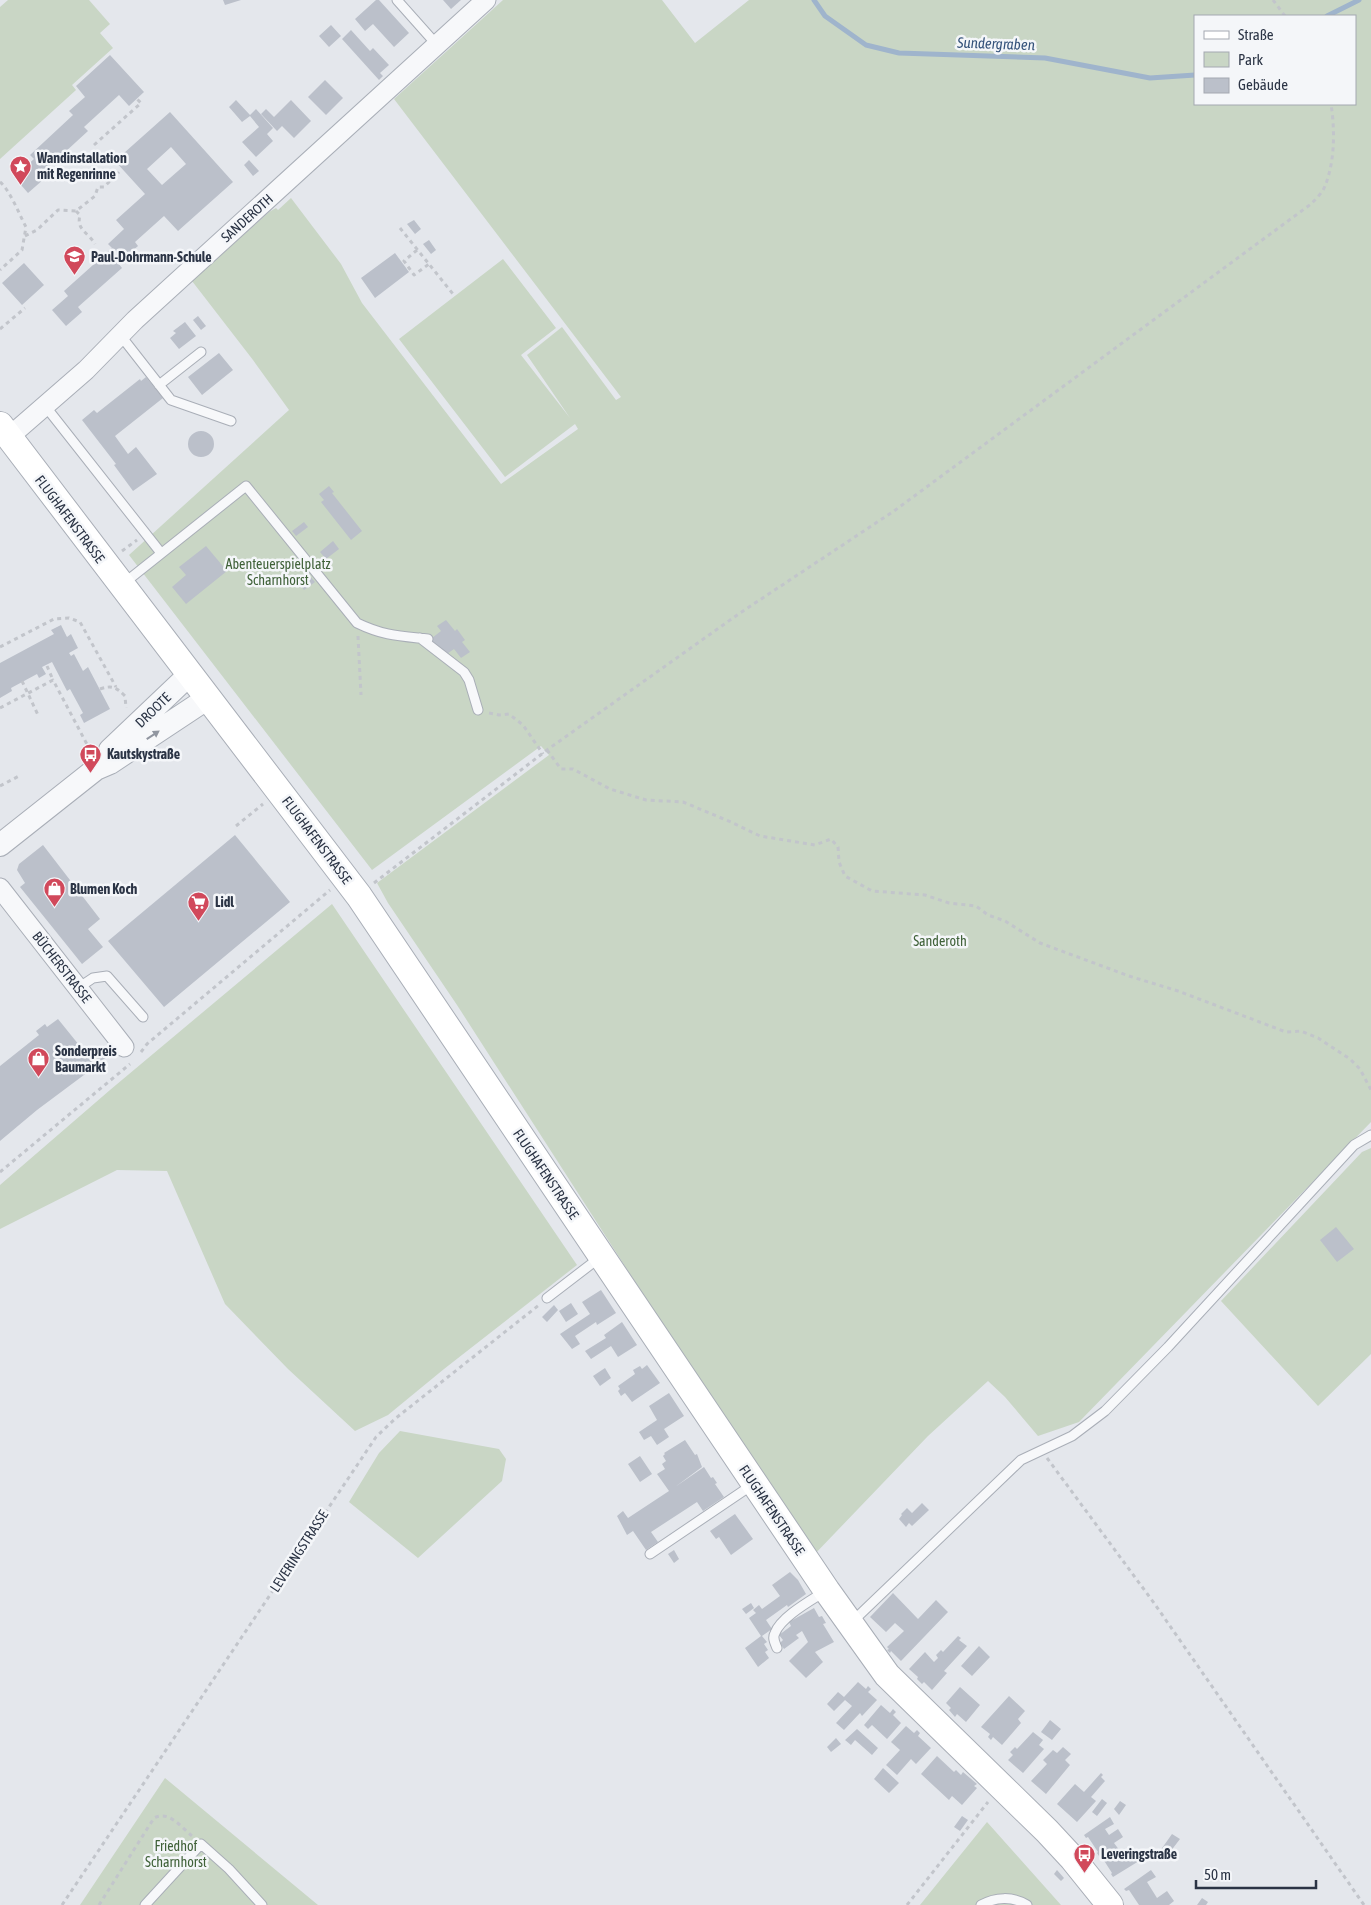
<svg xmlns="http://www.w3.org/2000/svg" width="1371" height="1905" font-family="'Asap Condensed',sans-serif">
<rect width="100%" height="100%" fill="#e4e7ec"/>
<path fill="#c9d6c5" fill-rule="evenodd" d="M8 0H89L110 24 100 33 113 48 72 85 76 90 0 159V7Z
M503 0H662L695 43 749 0H1371V1122L1079 1422 1038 1436 1005 1397 988 1381 928 1436 812 1557 457 1005 388 903 377 883 549 755 541 746 372 870 129 555 289 410 253 360 192 281 269 212 276 208 278 210 291 198 341 264 362 303 501 484 578 429 575 424 505 477 399 339 503 259 556 328 521 355 570 418 527 355 562 327 616 400 621 397 394 99ZM1195 16H1355V104H1195Z
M332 904 577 1265 444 1369 388 1415 355 1431 288 1369 225 1304 167 1171 117 1170 0 1229V1185L110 1090Z
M1371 1148V1354L1318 1406 1221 1301 1362 1152Z
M400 1431 499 1449 506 1459 502 1481 418 1558 349 1502 379 1453Z
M165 1778 318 1905H80Z
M987 1822 1061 1905H920Z"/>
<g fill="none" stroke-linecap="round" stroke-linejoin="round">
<path stroke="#9fb4cc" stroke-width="5" d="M814 0 825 16 866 45 899 53 1045 58 1150 78 1195 75
M1327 16 1359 0"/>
</g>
<path fill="#bbc0ca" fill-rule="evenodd" d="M223 0H241L225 5Z
M376 0H379L409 33 394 47 373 24 365 31 355 19Z
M443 0H461L451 9Z
M331 25 341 36 329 47 319 36Z
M351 30 370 51 373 48 389 65 380 73 383 76 379 80 342 39Z
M110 55 144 92 129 106 119 95 84 127 88 131 40 175 44 179 28 193 14 177 34 159 30 155 73 115 69 111 85 97 76 86Z
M325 80 343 98 326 115 308 97Z
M236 100 250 115 256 109 273 128 267 134 273 141 256 157 242 142 259 127 250 116 242 122 229 107Z
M291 100 311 121 294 138 282 126 277 131 261 114 266 109 274 117Z
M170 112 233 182 178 231 164 216 135 242 138 246 118 263 122 268 78 307 82 312 66 326 52 310 68 296 64 291 112 248 108 244 124 229 116 220 145 194 115 161ZM171 147 186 164 162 185 147 169Z
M249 160 259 171 253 176 244 165Z
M414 220 421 229 415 234 407 224Z
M429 240 436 250 431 254 423 244Z
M395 253 409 272 375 298 361 278Z
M24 263 44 285 22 305 2 283Z
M198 316 206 326 201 330 193 320Z
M185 322 196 336 179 349 170 338 176 333 173 331Z
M219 353 233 370 202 395 188 377Z
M146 377 163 398 115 436 128 454 136 447 157 474 133 491 114 465 116 464 82 420 94 410 97 413 140 379 141 381Z
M188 444a13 13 0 1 1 26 0a13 13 0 1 1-26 0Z
M329 486 334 492 332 493 362 531 351 540 321 502 324 500 319 494Z
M304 522 308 527 296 536 292 531Z
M333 541 339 549 326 559 320 552Z
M206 546 227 571 186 604 172 587 186 575 179 567Z
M310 576 315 582 304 590 300 584Z
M446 620 455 631 457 629 465 640 462 642 470 652 461 658 454 649 444 656 434 647 432 638 441 631 437 626Z
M61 625 67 637 71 634 78 648 69 653 71 656 74 654 83 671 88 667 110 709 84 723 80 715 83 713 70 689 67 691 52 662 42 667 46 674 39 678 37 674 11 688 12 691 0 698V663L54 634 51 630Z
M235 835 290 902 164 1007 108 941Z
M43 845 100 919 88 929 103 947 82 964 20 887 25 883 17 870 19 864Z
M58 1019 96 1066 37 1110 0 1141V1066L39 1035 36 1031 45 1024 47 1027Z
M106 1049 110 1055 99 1063 95 1057Z
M1336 1227 1354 1249 1337 1262 1320 1240Z
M601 1290 616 1313 597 1325 596 1322 575 1336 580 1344 572 1349 560 1334 590 1314 582 1302Z
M571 1303 578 1314 566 1322 559 1311Z
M554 1305 558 1310 547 1322 542 1317Z
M622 1322 637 1345 618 1357 611 1346 591 1359 585 1351 606 1338 604 1335Z
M647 1365 660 1383 632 1402 625 1393 621 1396 618 1391 620 1389 618 1386 635 1374 633 1370 640 1366 642 1369Z
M605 1368 611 1378 600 1386 593 1376Z
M669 1393 684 1416 664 1429 669 1437 657 1445 651 1436 644 1440 639 1432 657 1420 649 1406Z
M685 1440 695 1455 697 1454 702 1467 675 1487 704 1467 711 1478 713 1477 717 1483 715 1484 724 1497 703 1511 697 1502 651 1532 658 1542 646 1550 633 1531 627 1535 617 1516 623 1511 628 1518 669 1491 657 1474 665 1469 662 1464 666 1461 663 1456 665 1454 664 1453Z
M640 1456 652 1474 640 1482 628 1464Z
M922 1503 929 1510 912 1526 909 1523 906 1527 899 1519 902 1515 901 1514 907 1508 912 1513Z
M735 1514 753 1539 731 1555 719 1537 716 1539 710 1531Z
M674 1550 679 1559 674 1563 668 1554Z
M790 1572 798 1580 806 1594 788 1607 787 1605 766 1620 772 1629 762 1636 767 1642 764 1644 768 1650 765 1652 769 1658 758 1667 745 1648 761 1636 749 1618 756 1613 753 1610 759 1605 762 1609 780 1596 772 1585Z
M893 1593 918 1619 936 1600 948 1612 901 1661 891 1651 890 1653 887 1650 889 1649 887 1647 904 1631 895 1623 886 1632 870 1617Z
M751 1603 754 1608 746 1614 742 1609Z
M814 1608 819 1617 822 1616 826 1623 823 1624 834 1642 815 1652 823 1662 806 1678 789 1661 808 1642 802 1631 796 1635 799 1638 784 1649 780 1643 783 1640 779 1635 791 1626 789 1622Z
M958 1636 961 1638 959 1640 967 1646 944 1671 947 1673 932 1690 924 1682 922 1684 917 1679 918 1677 909 1669 925 1652 934 1662 938 1658 936 1655 941 1650 943 1652Z
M979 1646 990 1657 972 1676 961 1666Z
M858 1682 866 1689 868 1686 871 1689 868 1692 877 1700 862 1716 860 1713 844 1730 836 1723 852 1706 845 1700 834 1711 827 1704 838 1692 844 1697Z
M960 1687 980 1705 966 1722 957 1714 955 1717 949 1710 951 1708 946 1703Z
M1009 1696 1025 1711 1018 1719 1021 1723 1002 1745 993 1737 991 1740 988 1737 990 1734 981 1727Z
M881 1705 890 1713 893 1709 896 1712 893 1715 901 1723 887 1739 872 1725 868 1729 864 1725Z
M1050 1720 1061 1729 1052 1740 1041 1732Z
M906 1726 914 1733 917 1730 920 1733 918 1736 931 1748 916 1764 911 1759 897 1775 886 1765 900 1750 891 1742Z
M857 1729 878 1748 872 1755 855 1740 851 1745 845 1740Z
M1033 1732 1043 1740 1039 1745 1044 1749 1023 1773 1008 1760 1013 1755 1010 1752 1015 1747 1017 1749Z
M836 1738 841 1744 831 1752 827 1747Z
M1063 1747 1071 1754 1065 1760 1070 1765 1046 1794 1031 1781 1047 1764 1043 1760 1053 1750 1057 1753Z
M937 1756 954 1772 956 1770 961 1775 963 1772 977 1784 974 1786 977 1788 962 1805 952 1796 949 1800 921 1774Z
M883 1768 899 1783 889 1793 874 1779Z
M1101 1773 1103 1775 1101 1777 1105 1781 1091 1797 1096 1801 1077 1822 1057 1804 1075 1784 1084 1792Z
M1102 1799 1107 1803 1097 1816 1092 1812Z
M1120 1801 1126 1805 1119 1815 1114 1809Z
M962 1816 968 1820 960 1831 954 1827Z
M1110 1817 1114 1824 1105 1829 1109 1835 1118 1829 1123 1837 1114 1843 1123 1855 1126 1860 1134 1854 1139 1861 1113 1877 1111 1874 1112 1873 1103 1859 1101 1860 1099 1856 1097 1853 1098 1852 1088 1837 1086 1838 1084 1835Z
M1172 1834 1180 1839 1167 1856 1160 1851Z
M1057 1870 1064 1878 1061 1881 1054 1874Z
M1151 1870 1156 1877 1147 1882 1157 1898 1167 1891 1174 1901 1169 1905H1139L1129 1890 1126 1891 1124 1889Z
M1202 1898 1208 1902 1206 1905H1197Z"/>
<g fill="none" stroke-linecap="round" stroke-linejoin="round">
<defs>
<path id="service" d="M397 0 437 45
M121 336 171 400 231 421
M159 385 201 352
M46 407 161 553
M123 584 246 486 357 623C384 636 399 636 428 639
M420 638 464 672 469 680 478 710
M78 988 93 978 107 976 143 1017
M547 1298 599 1258
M650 1554 752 1485
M852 1622 1021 1460 1072 1436 1105 1411 1168 1347 1354 1145 1371 1135
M777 1648C775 1643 772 1638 775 1633 781 1617 810 1601 824 1592
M145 1905 201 1844 229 1869 262 1905
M981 1905C995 1897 1013 1896 1027 1905"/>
<path id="minor" d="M9 437 86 370 135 320 486 0
M0 888 124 1047"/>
<path id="tertiary" d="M110 750 190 674
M0 845 96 769 110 763 208 698"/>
<path id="secondary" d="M0 425 359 896 827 1591 887 1675 1047 1831 1073 1859 1110 1905"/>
</defs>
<use href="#service" stroke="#a9aeb7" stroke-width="11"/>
<use href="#minor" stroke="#a9aeb7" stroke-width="21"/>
<use href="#tertiary" stroke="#a9aeb7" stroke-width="24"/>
<use href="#secondary" stroke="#a9aeb7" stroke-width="28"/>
<path stroke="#c2c5cb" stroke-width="3" stroke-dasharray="4 4" stroke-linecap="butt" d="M1273 0 1285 16
M94 145 141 103 136 98
M0 182C10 190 19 214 26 227L22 250 0 270
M76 211 80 215C76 230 88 232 95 244
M400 228 453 294
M25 236 37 230 58 210 76 211 95 196 98 187H104L119 172
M417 250 404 261 414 275 429 264
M0 329 25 308
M122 551 137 540
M358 636 361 695
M0 647 54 619 69 618 80 622 116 687
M47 666 53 680
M22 681 38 715
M100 689C112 685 116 687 125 696L126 708
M0 708 53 680 90 750
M489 713 499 715 509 714 523 725 543 754
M547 750 561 769H573L610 789 646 800 683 802 731 822 760 836 815 845 831 839 838 847 839 862 845 876 872 891 925 895 949 903 976 906 988 915 1005 921 1040 943 1129 976 1178 991 1286 1032 1301 1031 1318 1038 1350 1059 1360 1069 1371 1090
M0 786 19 776
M236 826 263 804
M374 883 547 750 740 613 894 511 1311 204C1316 199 1323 192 1325 186 1335 161 1335 130 1331 104
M141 1052 147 1044 330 890
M0 1172 130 1064
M1047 1458 1154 1603 1364 1905
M62 1905 376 1437 396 1418 539 1305
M99 1905 154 1818C169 1810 181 1827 192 1836
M907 1905 988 1802"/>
<use href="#service" stroke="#f7f8fa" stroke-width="9"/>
<use href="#minor" stroke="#f7f8fa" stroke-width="19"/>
<use href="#tertiary" stroke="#f7f8fa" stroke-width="22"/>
<use href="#secondary" stroke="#fff" stroke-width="26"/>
</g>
<defs><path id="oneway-solid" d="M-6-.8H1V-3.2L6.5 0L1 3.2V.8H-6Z" transform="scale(1.25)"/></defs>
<use fill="#9196a0" href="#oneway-solid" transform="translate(153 735) rotate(-33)"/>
<defs>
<symbol id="sight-pin" viewBox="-11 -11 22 30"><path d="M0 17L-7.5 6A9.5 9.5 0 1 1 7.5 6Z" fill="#d1495b" stroke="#f4f6f9"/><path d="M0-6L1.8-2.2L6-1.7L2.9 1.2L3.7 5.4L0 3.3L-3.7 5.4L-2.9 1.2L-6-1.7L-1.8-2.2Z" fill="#fff"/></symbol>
<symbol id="school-pin" viewBox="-11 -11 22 30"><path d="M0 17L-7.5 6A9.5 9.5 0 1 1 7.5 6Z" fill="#d1495b" stroke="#f4f6f9"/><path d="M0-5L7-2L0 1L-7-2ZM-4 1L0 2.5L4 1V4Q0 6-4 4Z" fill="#fff"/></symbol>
<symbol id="bus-pin" viewBox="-11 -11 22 30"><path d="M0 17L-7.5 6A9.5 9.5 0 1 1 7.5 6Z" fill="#d1495b" stroke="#f4f6f9"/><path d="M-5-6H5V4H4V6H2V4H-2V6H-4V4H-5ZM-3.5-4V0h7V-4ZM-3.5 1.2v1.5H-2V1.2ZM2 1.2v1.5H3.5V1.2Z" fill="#fff"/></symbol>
<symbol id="shop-pin" viewBox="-11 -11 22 30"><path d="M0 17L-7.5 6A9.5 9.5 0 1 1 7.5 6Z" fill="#d1495b" stroke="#f4f6f9"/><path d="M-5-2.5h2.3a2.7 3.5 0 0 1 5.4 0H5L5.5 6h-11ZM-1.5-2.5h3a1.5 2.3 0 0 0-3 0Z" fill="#fff"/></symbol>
<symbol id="supermarket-pin" viewBox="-11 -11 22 30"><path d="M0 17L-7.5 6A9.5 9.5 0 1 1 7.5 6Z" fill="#d1495b" stroke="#f4f6f9"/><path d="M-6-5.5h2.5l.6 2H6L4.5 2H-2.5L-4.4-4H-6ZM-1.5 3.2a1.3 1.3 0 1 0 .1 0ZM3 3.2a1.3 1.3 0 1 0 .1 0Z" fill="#fff"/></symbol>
</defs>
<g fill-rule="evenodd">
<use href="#sight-pin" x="8" y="154" width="25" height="34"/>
<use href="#school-pin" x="62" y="244" width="25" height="34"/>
<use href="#bus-pin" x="78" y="742" width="25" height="34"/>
<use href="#shop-pin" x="42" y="876" width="25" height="34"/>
<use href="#supermarket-pin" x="186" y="890" width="25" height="34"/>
<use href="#shop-pin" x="26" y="1046" width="25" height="34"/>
<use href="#bus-pin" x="1072" y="1842" width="25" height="34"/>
</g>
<g text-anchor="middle" stroke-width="5" stroke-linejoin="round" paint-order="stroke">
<g font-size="14" font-weight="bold" fill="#2b3445" stroke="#f4f6f9" text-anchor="start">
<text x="37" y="163">Wandinstallation<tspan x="37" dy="16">mit Regenrinne</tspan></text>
<text x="91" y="262">Paul-Dohrmann-Schule</text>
<text x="107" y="759">Kautskystraße</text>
<text x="70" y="894">Blumen Koch</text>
<text x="215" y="907">Lidl</text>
<text x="55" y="1056">Sonderpreis<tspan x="55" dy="16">Baumarkt</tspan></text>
<text x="1101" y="1859">Leveringstraße</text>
</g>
<g font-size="14" fill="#2b3445" stroke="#f4f6f9">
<text transform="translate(247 218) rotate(-42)" y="5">SANDEROTH</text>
<text transform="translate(70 519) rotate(53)" y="5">FLUGHAFENSTRASSE</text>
<text transform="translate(153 710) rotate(-44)" y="5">DROOTE</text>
<text transform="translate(317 840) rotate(53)" y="5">FLUGHAFENSTRASSE</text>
<text transform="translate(62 967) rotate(52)" y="5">BÜCHERSTRASSE</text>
<text transform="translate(546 1174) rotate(56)" y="5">FLUGHAFENSTRASSE</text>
<text transform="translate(772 1510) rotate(56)" y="5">FLUGHAFENSTRASSE</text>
<text transform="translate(299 1551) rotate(-57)" y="5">LEVERINGSTRASSE</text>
</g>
<g font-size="14" fill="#3f6138" stroke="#f4f6f9">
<text x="278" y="569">Abenteuerspielplatz<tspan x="278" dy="16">Scharnhorst</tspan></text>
<text x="940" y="946">Sanderoth</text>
<text x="176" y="1851">Friedhof<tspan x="176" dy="16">Scharnhorst</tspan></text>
</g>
<g font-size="15" font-style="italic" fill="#34527a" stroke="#f4f6f9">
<text transform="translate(996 44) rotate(2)" y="5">Sundergraben</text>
</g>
</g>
<rect x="1194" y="15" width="162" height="90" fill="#f4f6f9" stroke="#a4a8b1"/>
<rect x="1204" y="31" width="25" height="8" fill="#ffffff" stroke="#a4a8b1"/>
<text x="1238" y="40" font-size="15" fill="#2b3445">Straße</text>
<rect x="1204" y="52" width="25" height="15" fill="#c9d6c5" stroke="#a4a8b1"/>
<text x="1238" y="65" font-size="15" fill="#2b3445">Park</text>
<rect x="1204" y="78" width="25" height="15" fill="#bbc0ca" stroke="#a4a8b1"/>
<text x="1238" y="90" font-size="15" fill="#2b3445">Gebäude</text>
<path d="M1196 1880v8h120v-8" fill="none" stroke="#2b3445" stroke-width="2.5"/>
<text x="1204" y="1880" font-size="15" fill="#2b3445" stroke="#f4f6f9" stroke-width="4" paint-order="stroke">50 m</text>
</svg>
